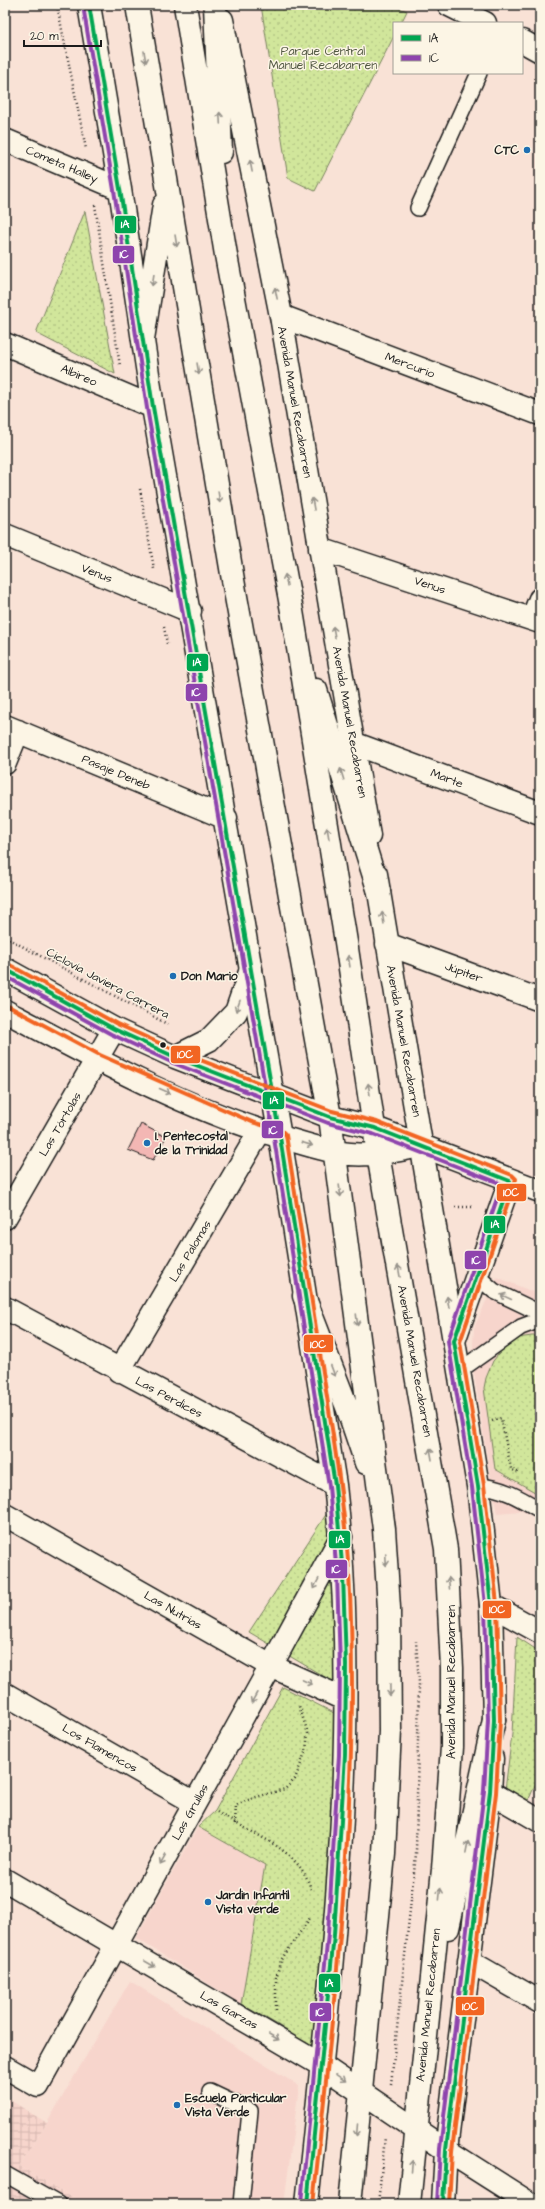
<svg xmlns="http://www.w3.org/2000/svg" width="545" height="2209" font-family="'Architects Daughter',sans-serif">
<defs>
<pattern id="industrial-grid" width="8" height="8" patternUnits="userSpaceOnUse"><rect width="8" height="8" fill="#f7d5cc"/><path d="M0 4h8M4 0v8" fill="none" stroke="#d3b6af"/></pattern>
<pattern id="grass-dots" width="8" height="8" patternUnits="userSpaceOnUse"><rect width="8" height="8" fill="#d1e69b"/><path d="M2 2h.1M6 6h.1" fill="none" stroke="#b3c585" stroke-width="1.8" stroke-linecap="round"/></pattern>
</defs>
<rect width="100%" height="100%" fill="#f9e2d6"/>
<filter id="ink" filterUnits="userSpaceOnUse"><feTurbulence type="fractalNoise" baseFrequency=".025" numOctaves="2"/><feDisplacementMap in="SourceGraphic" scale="8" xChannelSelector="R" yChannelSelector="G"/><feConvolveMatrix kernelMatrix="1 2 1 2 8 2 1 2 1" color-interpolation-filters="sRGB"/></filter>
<g filter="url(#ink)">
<path fill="#f7d5cc" d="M497 1277 540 1295V1519L522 1511 497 1513 492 1487 472 1361 474 1328Z
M198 1827 265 1865 241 2004 136 1938Z
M130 1981 299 2086 284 2204H84L19 2166 47 2123Z"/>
<path fill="url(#industrial-grid)" d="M5 2097 47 2123 19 2166 84 2204H5Z"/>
<path fill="url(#grass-dots)" stroke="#76815c" d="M261 5H391L407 11 401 23H394V36L315 191 288 178Z
M85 211 115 374 36 333Z
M532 1336H540V1495L495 1469 484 1388 486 1378 493 1361 503 1349 517 1338Z
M331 1507 340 1686 249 1632Z
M517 1637 540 1652V1774L528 1801 505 1790 512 1734Z
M283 1687 338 1715 332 1858 316 2052 278 2025 241 2004 265 1865 198 1827 215 1811Z"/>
<path fill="#f3b7b4" stroke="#1c1c1c" d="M141 1124 166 1137 153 1160 128 1150Z"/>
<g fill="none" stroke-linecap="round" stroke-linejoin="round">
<defs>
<path id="lane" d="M418 208 479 73
M477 1276 494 1291 540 1313
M459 1371 521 1327 540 1320
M478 1486C502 1487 520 1498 540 1510
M210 2092 250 2111 241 2204
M5 2174 58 2204"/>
<path id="street" d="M89 5 120 189 153 407 280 1137 335 1485C362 1724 332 1966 307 2204
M449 5 485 23
M222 20 281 316 369 836
M522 41 540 51
M5 140 120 189
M281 316 540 414
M5 344 153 407
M5 535 190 611
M320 549 540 622
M532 619 540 599
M5 726 226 818
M353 743 540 813
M5 763 18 731
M376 874 454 1341
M387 944 540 1000
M5 1218 114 1029
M5 1308 335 1485
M119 1371 260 1131
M5 1515 271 1666 344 1699
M491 1605 540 1632
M5 1694 195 1803
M490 1792 540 1821
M5 1880 321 2065 446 2150 531 2204
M469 1961 540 2002
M5 2067 38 2086 271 1666 341 1537
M443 2204 446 2150 490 1792 492 1758"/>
<path id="secondary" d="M375 1128 540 1191
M494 1720 491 1605 478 1486 454 1341 510 1181"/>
<path id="primary" d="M137 5 233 580 330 1117 384 1529 389 1608 390 1731 384 1854 350 2204
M185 5 226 255 292 611 346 942 378 1154 446 1549 452 1668V1747L443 1869 409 2204
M215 5 221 152
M143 339 164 205
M316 690 379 892
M5 969 114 1029 175 1057 330 1117 375 1128
M5 1011C95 1059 190 1111 288 1139 308 1145 329 1152 350 1154 374 1156 398 1150 421 1146
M175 1057 209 1040 236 1012 251 969
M304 1296 347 1407 366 1463
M448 1928 494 1720"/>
</defs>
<use href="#lane" stroke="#1c1c1c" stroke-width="18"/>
<use href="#street" stroke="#1c1c1c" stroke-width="25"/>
<use href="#secondary" stroke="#1c1c1c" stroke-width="25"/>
<use href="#primary" stroke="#1c1c1c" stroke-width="25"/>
<path stroke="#1c1c1c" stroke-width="2.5" stroke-dasharray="1 3" stroke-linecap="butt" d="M57 5 86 149
M95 205 120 366
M140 489 154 569
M164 627 167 644
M5 937 169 1025
M455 1207H474
M492 1421 501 1418 511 1469 519 1473
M217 1812C250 1834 301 1848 311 1890
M235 1824 236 1805 253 1798 285 1789 295 1779 306 1750 308 1733 299 1706
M276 2010V1978L281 1960 310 1918
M391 2084 416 1854 419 1683 416 1641
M378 2204 385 2137"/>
<use href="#lane" stroke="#fcf5e5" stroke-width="15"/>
<use href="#street" stroke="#fcf5e5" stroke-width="22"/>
<use href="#secondary" stroke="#fcf5e5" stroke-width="22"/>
<use href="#primary" stroke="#fcf5e5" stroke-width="22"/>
<defs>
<path id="bus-1" d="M89 5 120 189 153 407 280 1137 335 1485 343 1575 346 1665 345 1755 334 1935 307 2204
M5 969 114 1029 175 1057 330 1117 375 1128 510 1181 454 1341 478 1486 491 1605 494 1720 490 1792 446 2150 443 2204"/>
<path id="bus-2" d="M83 6 114 190 147 408 274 1138 329 1486 337 1575 340 1665 339 1755 328 1934 301 2203
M5 976 111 1034 173 1063 328 1123 373 1134 502 1184 448 1341 472 1487 485 1605 488 1720 484 1791 440 2149 437 2204"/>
<path id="bus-3" d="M8 964 117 1024 177 1051 332 1111 377 1122 512 1175 516 1179 460 1342 484 1485 497 1604 500 1720 496 1793 452 2151 449 2204
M8 1006 100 1055 252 1122 282 1131 286 1135C298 1208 309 1281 320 1354 332 1427 344 1500 349 1574 361 1784 335 1995 313 2204"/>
</defs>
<use href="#bus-1" stroke="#fcf5e5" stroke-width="7"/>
<use href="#bus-2" stroke="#fcf5e5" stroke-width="7"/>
<use href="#bus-3" stroke="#fcf5e5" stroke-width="7"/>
<use href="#bus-1" stroke="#00a651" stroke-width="4"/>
<use href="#bus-2" stroke="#8e44ad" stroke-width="4"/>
<use href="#bus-3" stroke="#f26522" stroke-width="4"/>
</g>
<defs><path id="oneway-shaft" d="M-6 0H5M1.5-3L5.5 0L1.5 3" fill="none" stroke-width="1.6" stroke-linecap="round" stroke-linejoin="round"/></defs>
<g stroke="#97938b">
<use href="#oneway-shaft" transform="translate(145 57) rotate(80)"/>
<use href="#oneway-shaft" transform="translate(220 118) rotate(-93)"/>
<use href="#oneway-shaft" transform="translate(251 166) rotate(-101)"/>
<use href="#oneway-shaft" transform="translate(176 241) rotate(81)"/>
<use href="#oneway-shaft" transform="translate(153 280) rotate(99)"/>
<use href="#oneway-shaft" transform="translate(276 293) rotate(-101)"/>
<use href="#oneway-shaft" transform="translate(198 369) rotate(81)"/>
<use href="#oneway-shaft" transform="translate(219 497) rotate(81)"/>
<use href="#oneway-shaft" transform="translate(313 504) rotate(-100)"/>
<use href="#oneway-shaft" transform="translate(286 580) rotate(-100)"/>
<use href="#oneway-shaft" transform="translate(334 632) rotate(-100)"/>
<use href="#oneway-shaft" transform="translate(342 774) rotate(-107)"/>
<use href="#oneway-shaft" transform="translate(328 833) rotate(-99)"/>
<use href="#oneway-shaft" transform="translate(383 918) rotate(-99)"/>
<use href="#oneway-shaft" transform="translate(349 961) rotate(-99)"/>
<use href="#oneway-shaft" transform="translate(238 1006) rotate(110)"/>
<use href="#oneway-shaft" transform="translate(369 1089) rotate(-99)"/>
<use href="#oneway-shaft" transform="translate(165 1091) rotate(24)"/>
<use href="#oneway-shaft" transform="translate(307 1144) rotate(16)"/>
<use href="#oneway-shaft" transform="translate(340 1191) rotate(82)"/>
<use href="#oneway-shaft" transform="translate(399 1271) rotate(-100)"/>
<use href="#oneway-shaft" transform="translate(506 1297) rotate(-155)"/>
<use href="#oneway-shaft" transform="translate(448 1302) rotate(-100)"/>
<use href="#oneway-shaft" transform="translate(357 1320) rotate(83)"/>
<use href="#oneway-shaft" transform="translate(333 1371) rotate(69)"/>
<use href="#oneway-shaft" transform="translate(431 1454) rotate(-100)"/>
<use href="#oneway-shaft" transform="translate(386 1560) rotate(87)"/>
<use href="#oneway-shaft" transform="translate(449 1583) rotate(-95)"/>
<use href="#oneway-shaft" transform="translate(316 1584) rotate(118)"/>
<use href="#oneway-shaft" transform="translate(307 1682) rotate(24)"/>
<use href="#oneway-shaft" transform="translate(390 1690) rotate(89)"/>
<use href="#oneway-shaft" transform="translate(254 1698) rotate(119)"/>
<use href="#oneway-shaft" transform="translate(467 1847) rotate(-79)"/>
<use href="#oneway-shaft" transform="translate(163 1860) rotate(119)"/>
<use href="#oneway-shaft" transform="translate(440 1894) rotate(-84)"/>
<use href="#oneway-shaft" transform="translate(150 1964) rotate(30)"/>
<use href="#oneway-shaft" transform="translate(274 2037) rotate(30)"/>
<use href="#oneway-shaft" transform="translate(341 2078) rotate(34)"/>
<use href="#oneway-shaft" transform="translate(357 2130) rotate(95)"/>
<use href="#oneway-shaft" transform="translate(412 2166) rotate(-85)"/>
</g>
</g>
<g fill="#1f6fb2" stroke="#fcf5e5" stroke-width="1.5">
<circle cx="527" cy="150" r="4"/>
<circle cx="173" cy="976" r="4"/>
<circle cx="147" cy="1143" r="4"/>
<circle cx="208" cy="1902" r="4"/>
<circle cx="177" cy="2105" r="4"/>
</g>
<circle fill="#1c1c1c" stroke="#fcf5e5" stroke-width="1.5" cx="163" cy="1045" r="3.5"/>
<g text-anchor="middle" stroke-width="3" stroke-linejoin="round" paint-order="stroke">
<g font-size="12" fill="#525942" stroke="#fcf5e5">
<text x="323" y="55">Parque Central<tspan x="323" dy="14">Manuel Recabarren</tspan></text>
</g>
<g font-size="12" font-weight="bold" fill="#1c1c1c" stroke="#fcf5e5" text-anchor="start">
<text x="519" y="154" text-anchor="end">CTC</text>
<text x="181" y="980">Don Mario</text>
<text x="155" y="1140">I. Pentecostal<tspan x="155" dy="14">de la Trinidad</tspan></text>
<text x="216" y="1899">Jardin Infantil<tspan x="216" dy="14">Vista verde</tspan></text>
<text x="185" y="2102">Escuela Particular<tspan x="185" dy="14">Vista Verde</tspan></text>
</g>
<g font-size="12" fill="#1c1c1c" stroke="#fcf5e5">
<text transform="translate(62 164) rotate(23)" y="4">Cometa Halley</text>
<text transform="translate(410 365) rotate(21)" y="4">Mercurio</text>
<text transform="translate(79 375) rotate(23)" y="4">Albireo</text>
<text transform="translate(295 402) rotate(80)" y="4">Avenida Manuel Recabarren</text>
<text transform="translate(97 573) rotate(22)" y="4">Venus</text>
<text transform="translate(430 585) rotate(19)" y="4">Venus</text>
<text transform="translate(350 722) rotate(80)" y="4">Avenida Manuel Recabarren</text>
<text transform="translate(116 772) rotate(23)" y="4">Pasaje Deneb</text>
<text transform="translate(447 778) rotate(21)" y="4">Marte</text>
<text transform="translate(464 972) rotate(20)" y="4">Júpiter</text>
<text transform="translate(108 983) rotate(28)" y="4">Ciclovía Javiera Carrera</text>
<text transform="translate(404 1041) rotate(80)" y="4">Avenida Manuel Recabarren</text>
<text transform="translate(60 1124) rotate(-60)" y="4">Las Tórtolas</text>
<text transform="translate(190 1251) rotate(-59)" y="4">Las Palomas</text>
<text transform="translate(415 1361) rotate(80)" y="4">Avenida Manuel Recabarren</text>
<text transform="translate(169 1397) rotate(28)" y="4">Las Perdices</text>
<text transform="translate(173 1610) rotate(30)" y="4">Las Nutrias</text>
<text transform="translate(451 1682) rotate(-90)" y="4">Avenida Manuel Recabarren</text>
<text transform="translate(100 1748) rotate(30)" y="4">Los Flamencos</text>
<text transform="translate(190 1812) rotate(-61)" y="4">Las Grullas</text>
<text transform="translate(428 2005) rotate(-84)" y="4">Avenida Manuel Recabarren</text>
<text transform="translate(229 2010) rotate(30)" y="4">Las Garzas</text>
</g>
</g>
<g stroke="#fcf5e5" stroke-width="1.5">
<rect x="114" y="215" width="23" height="19" rx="4" fill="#00a651"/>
<rect x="112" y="245" width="23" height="19" rx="4" fill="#8e44ad"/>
<rect x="186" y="653" width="23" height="19" rx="4" fill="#00a651"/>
<rect x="185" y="683" width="23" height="19" rx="4" fill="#8e44ad"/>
<rect x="170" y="1045" width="31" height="19" rx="4" fill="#f26522"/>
<rect x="262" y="1091" width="23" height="19" rx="4" fill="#00a651"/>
<rect x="261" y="1120" width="23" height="19" rx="4" fill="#8e44ad"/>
<rect x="496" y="1183" width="31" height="19" rx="4" fill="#f26522"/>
<rect x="483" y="1215" width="23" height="19" rx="4" fill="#00a651"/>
<rect x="464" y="1250" width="23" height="20" rx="4" fill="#8e44ad"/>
<rect x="303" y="1334" width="31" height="19" rx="4" fill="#f26522"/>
<rect x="328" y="1530" width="23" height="19" rx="4" fill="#00a651"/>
<rect x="325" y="1559" width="23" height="20" rx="4" fill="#8e44ad"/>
<rect x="482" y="1600" width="30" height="19" rx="4" fill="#f26522"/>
<rect x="318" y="1973" width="23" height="20" rx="4" fill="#00a651"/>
<rect x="455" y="1996" width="30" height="20" rx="4" fill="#f26522"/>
<rect x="309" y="2002" width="23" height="20" rx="4" fill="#8e44ad"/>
</g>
<g font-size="11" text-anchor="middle" font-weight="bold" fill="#fff">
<text x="125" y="228">1A</text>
<text x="124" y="258">1C</text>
<text x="197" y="666">1A</text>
<text x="196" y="696">1C</text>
<text x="185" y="1058">10C</text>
<text x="274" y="1104">1A</text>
<text x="273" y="1134">1C</text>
<text x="511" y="1196">10C</text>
<text x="495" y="1228">1A</text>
<text x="476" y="1264">1C</text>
<text x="318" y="1348">10C</text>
<text x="340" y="1543">1A</text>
<text x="336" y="1573">1C</text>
<text x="497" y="1613">10C</text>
<text x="329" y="1987">1A</text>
<text x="470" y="2010">10C</text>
<text x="320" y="2016">1C</text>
</g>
<rect width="545" height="2209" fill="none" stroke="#fcf5e5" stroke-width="20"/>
<rect x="10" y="10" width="525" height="2189" fill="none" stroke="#1c1c1c" stroke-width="1.5" filter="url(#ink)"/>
<rect x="393" y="22" width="130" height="52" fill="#fcf5e5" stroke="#a29e95"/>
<rect x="401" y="35" width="20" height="6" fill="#00a651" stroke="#a29e95"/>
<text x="429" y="42" font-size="12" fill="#1c1c1c">1A</text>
<rect x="401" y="55" width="20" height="6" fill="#8e44ad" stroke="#a29e95"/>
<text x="429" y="62" font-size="12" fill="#1c1c1c">1C</text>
<path d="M24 40v6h77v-6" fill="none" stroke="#1c1c1c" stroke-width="2"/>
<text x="30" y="40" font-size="12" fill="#1c1c1c" stroke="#fcf5e5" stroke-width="3" paint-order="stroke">20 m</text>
</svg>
